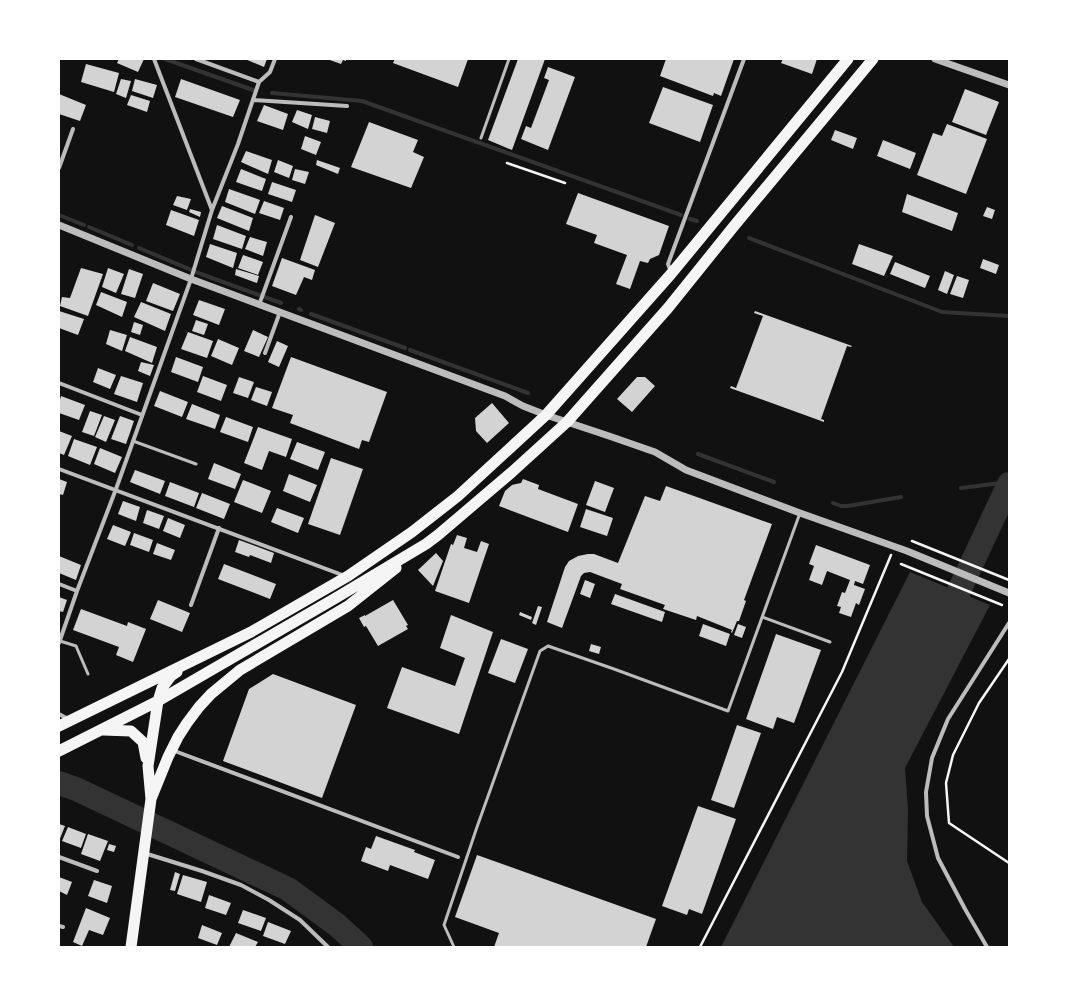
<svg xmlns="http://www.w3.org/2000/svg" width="1068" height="1006" font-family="Overpass,sans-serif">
<rect width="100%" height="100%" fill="#111"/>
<path fill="#333" d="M910 572 990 605 905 768 908 810 907 861 922 902 954 947H721Z"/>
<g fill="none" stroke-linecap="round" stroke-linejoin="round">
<path stroke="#333" stroke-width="4" d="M165 59 253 90
M272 93 362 101 681 215
M59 215 84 225
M690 219 697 221
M89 227 132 245
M749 238 942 312 1009 316
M139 248 201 274 281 303
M299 309 301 310
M311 314 405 348
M410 350 528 393
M698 454 774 482
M961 488 1009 482
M833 503 841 506H848L901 497"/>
<path stroke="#333" stroke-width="24" d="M944 619 956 597 1009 484
M59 783 76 789 288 889 337 925 361 947"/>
</g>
<path fill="#d3d3d3" d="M119 59H144L138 72 117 63Z
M245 59H267L264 67Z
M327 59H346V61L343 60 341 64Z
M395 59H468L458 87 393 63Z
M518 59H545L512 150 488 140Z
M666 59H734L721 96 714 93 713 96 660 76Z
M783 59H817L812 74 781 63Z
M86 64 119 73 114 92 81 82Z
M548 67 575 77 548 150 521 139 526 126 531 128 549 80 544 78Z
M121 79 131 81 126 98 116 94Z
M135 79 157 85 153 98 132 91Z
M181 79 240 100 233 117 175 97Z
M663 87 713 105 700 142 649 123Z
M965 89 999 102 986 135 952 122Z
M59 94 86 105 80 121 59 114Z
M131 95 150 101 147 112 127 105Z
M264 105 288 114 283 130 257 121Z
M297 110 312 115 308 129 292 122Z
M315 117 330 121 327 133 312 129Z
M369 122 418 140 413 152 424 157 411 188 351 167Z
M947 124 987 139 966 194 917 175 933 133 942 136Z
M835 130 857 138 853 149 831 140Z
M305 136 321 142 316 155 301 149Z
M883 140 916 153 910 169 877 156Z
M246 151 272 160 268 174 241 162Z
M278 160 293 166 289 178 274 172Z
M317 160 340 168 338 174 316 165Z
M241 169 266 179 262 191 236 182Z
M295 169 309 172 305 184 292 180Z
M272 182 296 190 292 202 268 194Z
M229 189 260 200 255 214 225 202Z
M578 193 669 226 659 255 650 259 648 263 640 261 630 289 616 284 627 255 594 243 597 235 566 224Z
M907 194 958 213 952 231 902 212Z
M177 196 191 199 187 210 173 205Z
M264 201 284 208 280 220 259 213Z
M222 206 253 218 249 231 217 218Z
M987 207 995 210 992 219 983 216Z
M190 209 201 212 200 217 189 212Z
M171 210 199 220 194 236 166 225Z
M315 215 335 223 318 267 300 260Z
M217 225 246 236 242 249 213 239Z
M250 237 267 242 263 256 245 249Z
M210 244 237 253 233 268 206 257Z
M859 244 893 256 884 276 852 264Z
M243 255 263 262 258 275 238 268Z
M282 258 315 270 312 280 304 277 296 295 272 286Z
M983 259 999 265 996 274 980 268Z
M895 262 930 276 925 288 890 274Z
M81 268 103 274 88 316 60 306 62 297 70 298Z
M108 268 124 274 116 293 102 287Z
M129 269 143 274 135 298 121 294Z
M236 269 259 276 257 283 235 275Z
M945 271 954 275 947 294 938 290Z
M957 276 969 280 963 298 950 294Z
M153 283 180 294 173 311 146 301Z
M101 292 127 302 122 317 96 305Z
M199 300 225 309 219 325 193 315Z
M141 302 171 314 165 331 134 317Z
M59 311 84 319 78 335 59 328Z
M755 311 852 346 851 347 847 346 821 419 824 420V422L730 388 731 386 736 388 763 316 754 313Z
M196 320 208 324 204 335 192 331Z
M134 322 143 325 140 335 131 332Z
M110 330 127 335 122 351 106 344Z
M253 330 268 337 259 357 244 351Z
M188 332 213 341 207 358 181 349Z
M130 337 157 347 152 363 125 351Z
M218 339 239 348 232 365 211 356Z
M277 341 288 346 279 367 268 362Z
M176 357 203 367 198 382 171 372Z
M291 357 387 392 369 442 362 440 359 449 290 423 293 415 272 408Z
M141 362 154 365 150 376 138 371Z
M98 368 116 375 110 389 93 382Z
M121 376 143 383 137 402 114 394Z
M203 376 227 385 221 401 197 392Z
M239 377 254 382 248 398 233 393Z
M637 377H645L655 386 632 412 617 399Z
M256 387 272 392 267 406 251 400Z
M160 391 188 402 182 417 154 406Z
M61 396 85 405 79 420 59 413V403Z
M492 403 509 423 487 443 476 431 475 418Z
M192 404 220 415 215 429 186 419Z
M90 411 102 415 94 436 82 432Z
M104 416 115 420 106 442 95 437Z
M120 416 134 421 126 444 111 439Z
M226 417 253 427 248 442 220 432Z
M258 427 292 439 286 457 269 451 262 470 244 463Z
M59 431 72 436 64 455 59 453Z
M74 439 97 447 90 465 68 456Z
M297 442 325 452 318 470 290 459Z
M100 448 122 457 115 473 94 464Z
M331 458 363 469 340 535 308 524Z
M214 463 241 474 235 489 208 479Z
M135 470 165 481 160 494 130 482Z
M289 474 317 485 310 502 283 491Z
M59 479 67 482 63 495 59 494Z
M523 479 539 485 538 489 578 504 568 532 499 506 505 491 512 485 516 484 521 483Z
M243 480 271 491 262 513 234 502Z
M595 481 614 488 605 512 586 505Z
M170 482 199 493 194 507 165 496Z
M666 486 772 524 744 600 746 601 739 621H737L732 633 731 632 732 630 697 616 696 620 663 609 665 605 620 589 622 584 590 572 584 573 581 576 562 628 547 622 565 567 569 561 578 556 588 554H594L618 563 645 496 660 501Z
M202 493 230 504 224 519 196 508Z
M123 501 140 507 136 521 118 514Z
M277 508 304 518 298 533 271 522Z
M586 509 613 518 607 536 580 527Z
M147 510 164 516 159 529 143 523Z
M168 518 185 525 180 538 163 531Z
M113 525 131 532 125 546 107 539Z
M134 533 153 540 149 552 130 545Z
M457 535 467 538 464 548 477 552 481 541 489 544 469 603 435 591 451 544 453 545Z
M239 540 274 553 271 563 250 555 249 557 235 552Z
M157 543 175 550 171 560 153 554Z
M816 545 870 565 863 584 855 581 854 585 865 589 859 605 856 603 851 617 839 613 841 607 837 606 842 592 845 593 850 580 827 571 822 585 809 580 814 566 809 564Z
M436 553 443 561 433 586 418 570Z
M59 556 81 565 76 580 59 573Z
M224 564 276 584 270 599 218 579Z
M585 580 595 584 590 598 580 594Z
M615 594 665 612 662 622 611 604Z
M59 597 67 600 63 612 59 611Z
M158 600 190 613 182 632 150 619Z
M393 600 408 625 406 626 408 629 378 646 366 626 364 627 359 618 365 615V616Z
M538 606 542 607 536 625 532 623Z
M81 609 127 626 128 622 146 629 133 662 116 655 119 647 73 630Z
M520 612 532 617 531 620 519 615Z
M451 615 493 632 459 734 387 708 402 667 455 686 465 658 440 648Z
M703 624 730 634 726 646 699 636Z
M738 624 746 627 742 638 734 635Z
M776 634 821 650 794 723 777 717 773 729 746 719Z
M501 639 528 649 515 683 488 673Z
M591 644 601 647 599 654 589 651Z
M273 674 356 705 322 798 223 761 249 689Z
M737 725 761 733 734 808 711 800Z
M698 806 736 819 702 914 689 909 687 915 662 906Z
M59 824 65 826 59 841Z
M68 827 86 834 81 848 62 841Z
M88 834 108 841 100 861 81 854Z
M376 836 415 850 414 852 435 860 428 879 390 865 388 871 361 861 366 847 371 849Z
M109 844 116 846 114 852 107 850Z
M477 855 656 919 646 947H494L499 933 455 917Z
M175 872 180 874 175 891 170 890Z
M183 875 207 882 201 902 177 894Z
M59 877 72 882 67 895 59 891Z
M94 880 112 886 107 903 88 896Z
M209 895 231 903 226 915 205 908Z
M86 908 110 918 103 935 89 930 82 946 73 942Z
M243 910 266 918 261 931 238 923Z
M268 922 291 931 285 944 263 936Z
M202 925 222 933 217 945 198 938Z
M236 933 258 942 255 947H229Z"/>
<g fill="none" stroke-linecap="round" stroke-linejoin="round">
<path stroke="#f5f5f5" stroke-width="2.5" d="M507 163 565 183
M912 541 1009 580
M901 564 1002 605
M1009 659 979 703 953 755 946 783 949 823 1009 863
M700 947 842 672 891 555"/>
<path stroke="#bcbcbc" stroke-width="3" d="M481 138 509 59
M133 441 196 464
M762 617 830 642
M60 641 76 646 88 674
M454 947 444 925 477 827 540 651 548 646 614 669 728 711 800 513"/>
<path stroke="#bcbcbc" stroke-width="4" d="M154 59 212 210
M196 59 259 82
M253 100 347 106
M59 168 73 129
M671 272 668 264 744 59
M259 305 291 217
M265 353 280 312
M59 383 142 415
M59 469 345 576
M59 584 77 591
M191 605 219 528
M59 643 77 591 116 489 191 279 212 210 238 144 259 82 270 72 275 59
M59 714 68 719
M172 750 458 857
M144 853 202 871 241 885 269 900 300 920 328 947
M59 857 97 871
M59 926 63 927
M987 947 965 909 938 858 927 816 926 792 932 758 948 719 1009 623"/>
<path stroke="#bcbcbc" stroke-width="7" d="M935 59 1009 85
M59 225 191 279 505 396 523 406 546 415 609 436 655 452 686 470 800 513 907 551 1009 593"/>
<path stroke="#f5f5f5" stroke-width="11" d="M59 726 251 632 348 576 412 532 458 496 546 415 671 274 848 59
M103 730 131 731 143 742 146 758
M59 751 158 701 334 599 426 544 438 535 512 472 567 422 668 308 734 226 873 59
M151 799 168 757 178 737 187 723 199 707 211 694 240 670 348 606 396 568
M131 947 151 799 148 766 158 701 162 688 171 676 177 672"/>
</g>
<rect width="1068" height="1006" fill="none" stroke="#ffffff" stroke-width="120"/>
</svg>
